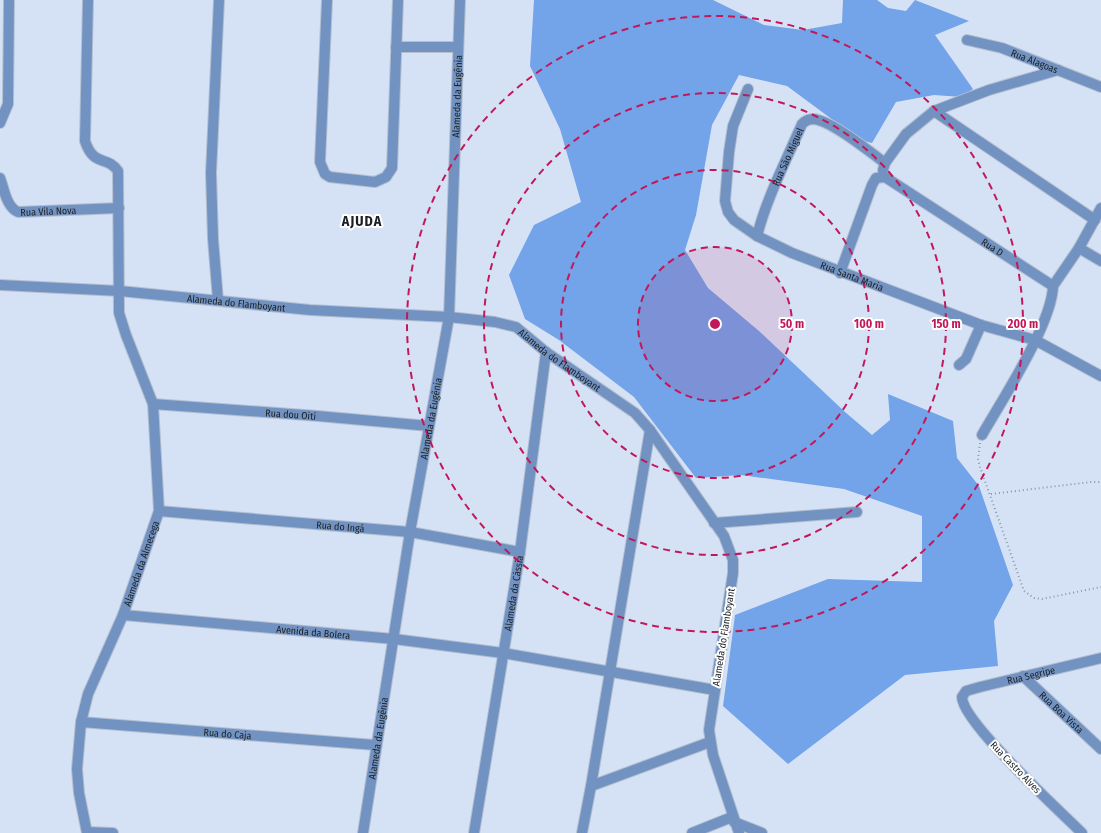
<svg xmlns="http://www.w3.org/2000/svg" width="1101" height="833" font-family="'Fira Sans Condensed',sans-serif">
<rect width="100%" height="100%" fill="#d5e2f5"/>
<path fill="#73a3e8" d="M534 0H713L764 25 803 30 842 23 843 0H877L888 8 906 11 915 0 969 21 935 35 973 89 962 97 934 95 896 102 872 143 860 140 787 86 739 75 712 125 696 215 685 250 708 288 759 331 845 412 872 435 890 420 888 394 953 421 957 458 979 486 1013 585 994 621 998 666 905 675 788 764 723 706 735 615 828 579 922 582V516L844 489 741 475 696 478 634 397 559 340 525 319 509 275 534 225 581 202 560 129 530 66Z"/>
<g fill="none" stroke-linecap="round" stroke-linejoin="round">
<defs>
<g id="minor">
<path d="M327 0 320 162 325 174 330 177 375 182 386 177 392 168 398 0"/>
<path id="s1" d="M967 40 1002 48 1101 87"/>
<path d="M396 47H458"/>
<path id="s2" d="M748 89 733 126 729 152 725 201 728 212 734 220 757 236 792 253 981 325 1035 340 1101 376"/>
<path d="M934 111 1095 220"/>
<path d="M0 123 8 104 9 0"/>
<path d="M883 170 885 163 906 134 934 111 989 90 1058 70"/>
<path id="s3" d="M0 178C4 188 6 207 18 212L119 208"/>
<path id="s4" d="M757 236C767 197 786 161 802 124 805 121 808 119 813 119 831 120 870 152 885 163"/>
<path d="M1079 248 1101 208"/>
<path id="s5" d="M840 273 872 185 876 178 885 177 1053 286C1052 324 1002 400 982 435"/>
<path id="s6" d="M0 285 120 291 310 310 449 317 495 322 516 327 546 352 635 413 650 430 724 536 733 560V573L709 730 713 755 739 833"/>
<path d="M1053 286 1079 248 1101 261"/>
<path d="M218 300 213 239 211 173 219 0"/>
<path d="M959 365 966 359 981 325"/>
<path id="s7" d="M153 404 318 416 429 426"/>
<path id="s8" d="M159 511 410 532 520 552"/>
<path d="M714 523 857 512"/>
<path id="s9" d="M123 615 394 639 503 653 715 690"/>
<path id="s10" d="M1023 676 1101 749"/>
<path id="s11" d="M81 722 375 745"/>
<path d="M591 786 710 742"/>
<path d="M734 822 762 833"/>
<path d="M87 832 113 833"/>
<path id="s12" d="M87 833 79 793 77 769 81 722 88 694 123 615 159 511 153 404 126 335 119 313 118 171C107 155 94 168 85 141L88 0"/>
<path id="s13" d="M363 833 410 532 449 317 460 0"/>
<path id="s14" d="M474 833 520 552 546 352"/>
<path d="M582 833 591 786 650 430"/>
<path d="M692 833 732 817"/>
<path id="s15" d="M1082 833C1060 811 962 722 962 697L966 691 980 687 1101 658"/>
</g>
</defs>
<use href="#minor" stroke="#b4bfd0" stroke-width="12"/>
<path stroke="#8c96a4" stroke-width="2" stroke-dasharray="1 3" stroke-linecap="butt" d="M980 443 978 459 980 467 1024 591 1034 598 1042 599 1101 587
M991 494 1091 482H1101"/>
<use href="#minor" stroke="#7293c1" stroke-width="10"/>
</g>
<circle cx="715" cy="324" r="77" fill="#c2185b" fill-opacity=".12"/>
<g fill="none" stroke="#c2185b" stroke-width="2" stroke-dasharray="7 5">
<circle cx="715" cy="324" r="77"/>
<circle cx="715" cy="324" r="154"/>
<circle cx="715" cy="324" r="231"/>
<circle cx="715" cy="324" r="308"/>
</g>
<g text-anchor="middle" stroke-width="4" stroke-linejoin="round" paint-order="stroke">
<g font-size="10" fill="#1b2026" stroke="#fff">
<text dy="4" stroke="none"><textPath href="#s1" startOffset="71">Rua Alagoas</textPath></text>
<text dy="4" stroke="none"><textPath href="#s13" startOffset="744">Alameda da Eugênia</textPath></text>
<text dy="4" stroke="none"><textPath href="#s4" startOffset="85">Rua São Miguel</textPath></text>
<text dy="4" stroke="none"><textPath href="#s3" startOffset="70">Rua Vila Nova</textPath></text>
<text dy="4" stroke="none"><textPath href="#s5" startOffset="239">Rua D</textPath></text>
<text dy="4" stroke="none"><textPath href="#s2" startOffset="268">Rua Santa Maria</textPath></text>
<text dy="4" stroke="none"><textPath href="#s6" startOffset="237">Alameda do Flamboyant</textPath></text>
<text dy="4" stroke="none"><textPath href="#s6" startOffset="573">Alameda do Flamboyant</textPath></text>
<text dy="4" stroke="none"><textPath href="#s7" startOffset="138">Rua dou Oiti</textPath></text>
<text dy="4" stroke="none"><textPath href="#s13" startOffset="420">Alameda da Eugênia</textPath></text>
<text dy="4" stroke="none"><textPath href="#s8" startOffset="182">Rua do Ingá</textPath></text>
<text dy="4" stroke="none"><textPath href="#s12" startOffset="282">Alameda da Almecega</textPath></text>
<text dy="4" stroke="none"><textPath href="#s14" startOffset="243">Alameda da Cássia</textPath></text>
<text dy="4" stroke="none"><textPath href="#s9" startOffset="191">Avenida da Bolera</textPath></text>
<text transform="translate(723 637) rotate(-81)" y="4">Alameda do Flamboyant</text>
<text dy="4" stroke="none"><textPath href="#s15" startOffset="257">Rua Segripe</textPath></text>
<text dy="4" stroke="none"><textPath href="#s10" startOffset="53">Rua Boa Vista</textPath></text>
<text dy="4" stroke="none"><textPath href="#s11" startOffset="147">Rua do Caja</textPath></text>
<text dy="4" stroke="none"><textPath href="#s13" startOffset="96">Alameda da Eugênia</textPath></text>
<text transform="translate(1016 767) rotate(46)" y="4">Rua Castro Alves</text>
</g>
<g font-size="14" font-weight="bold" letter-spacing="1" fill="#1b2026" stroke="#fff">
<text x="362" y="226">AJUDA</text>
</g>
</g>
<circle cx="715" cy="324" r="6" fill="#c2185b" stroke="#fff" stroke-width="2"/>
<g font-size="12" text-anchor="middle" font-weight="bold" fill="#c2185b" stroke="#fff" stroke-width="4" stroke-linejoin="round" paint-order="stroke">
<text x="792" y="328">50 m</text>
<text x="869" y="328">100 m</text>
<text x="946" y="328">150 m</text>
<text x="1023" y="328">200 m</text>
</g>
</svg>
